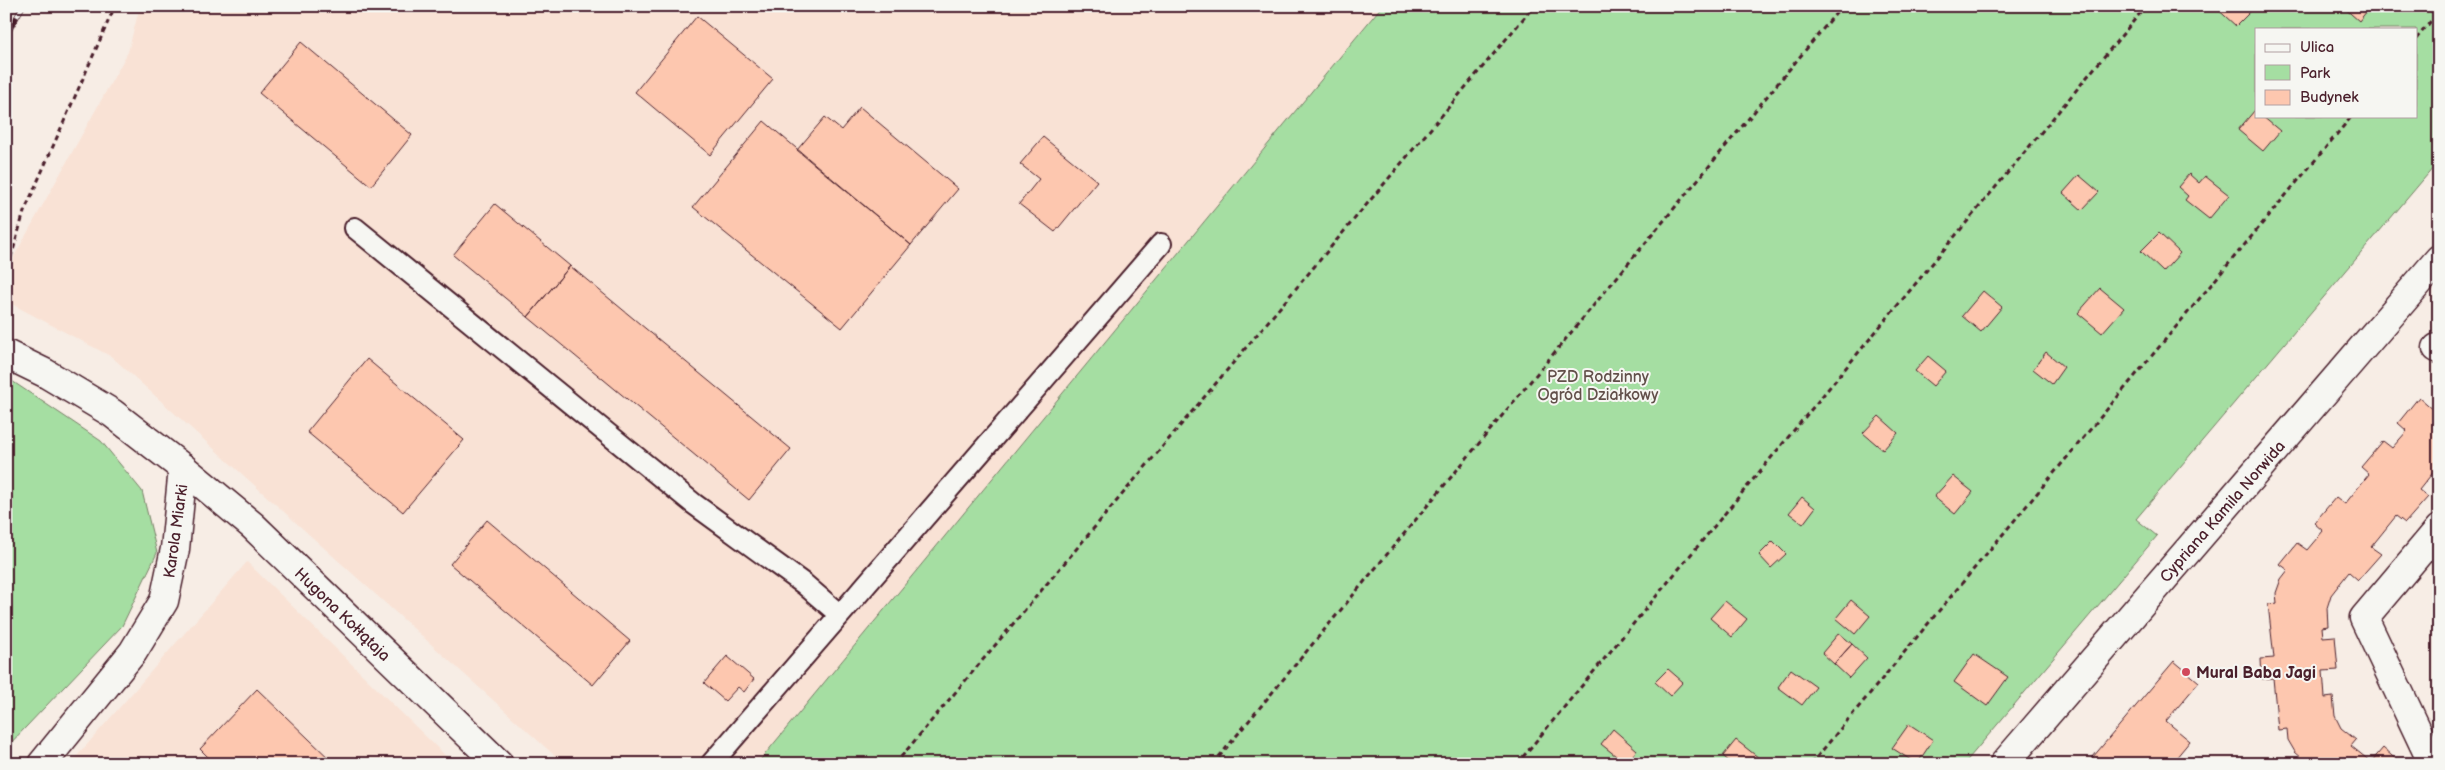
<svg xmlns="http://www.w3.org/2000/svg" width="2445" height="770" font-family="'Balsamiq Sans',sans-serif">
<rect width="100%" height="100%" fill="#f7ede5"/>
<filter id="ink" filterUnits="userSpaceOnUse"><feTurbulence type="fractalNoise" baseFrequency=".02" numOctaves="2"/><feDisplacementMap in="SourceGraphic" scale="10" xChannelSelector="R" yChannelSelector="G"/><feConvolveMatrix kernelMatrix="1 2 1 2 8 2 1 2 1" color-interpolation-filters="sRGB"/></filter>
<g filter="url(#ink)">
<path fill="#f9e2d5" d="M140 6H1382L757 764H564L112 357 6 301V271L128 52Z
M247 562 454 764H70Z"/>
<path fill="#a5dea2" stroke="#787e66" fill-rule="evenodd" d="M1382 6H2439V161L2136 519 2157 536 1964 764H757ZM2256 29H2416V116H2256Z
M6 377 101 441 142 491 157 553 122 626 6 748Z"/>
<path fill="#fdc7af" stroke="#4a1f2b" d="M2214 6H2252L2254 8 2236 26Z
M2342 6H2371L2359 21Z
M697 16 773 79 710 155 635 92Z
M301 42 412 135 371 186 259 93Z
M860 107 958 189 911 245 797 150 825 117 841 130Z
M2255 110 2256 116H2262L2280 131 2263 151 2238 130Z
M764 121 911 245 842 328 693 207Z
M1043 137 1097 181 1055 232 1019 204 1039 179 1020 164Z
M2189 174 2199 183 2205 176 2229 195 2209 219 2185 200 2188 196 2178 187Z
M2079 175 2099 192 2082 210 2063 193Z
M495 204 570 266 528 317 453 255Z
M2159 233 2180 253 2163 272 2141 251Z
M570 266 791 449 749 500 528 317Z
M2100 288 2124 308 2102 333 2078 313Z
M1983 291 2002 307 1981 332 1962 316Z
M2046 352 2064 367 2052 384 2033 369Z
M1928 356 1946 371 1933 386 1915 371Z
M367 359 464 440 403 512 307 432Z
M2419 397 2435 411 2439 406V465L2419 490 2428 497 2405 523 2396 516 2371 547 2381 554 2358 580 2349 572 2331 595 2327 608 2328 626 2322 627 2323 637 2335 636 2338 670 2323 671 2325 698 2333 697 2335 716 2341 728 2356 740 2351 746 2371 762 2383 748 2401 764H2300L2303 759 2295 752 2288 740 2287 729 2278 730 2273 678 2262 679 2261 659 2274 658 2268 604 2277 603 2276 593 2281 579 2288 570 2280 564 2297 543 2307 550 2323 531 2314 523 2336 497 2345 504 2369 474 2361 467 2383 441 2392 448 2407 431 2398 423Z
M1879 416 1898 433 1883 450 1863 433Z
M1953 476 1973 492 1955 514 1934 497Z
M1802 497 1815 508 1803 524 1789 513Z
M487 520 630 641 593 685 450 564Z
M1773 541 1786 554 1771 568 1759 555Z
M1851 600 1870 616 1855 634 1836 618Z
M1725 601 1747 619 1732 637 1710 618Z
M1839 633 1852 644 1834 664 1822 653Z
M1852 644 1867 658 1849 678 1834 664Z
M1974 654 2008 677 1987 706 1954 682Z
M727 656 754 679 744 692 738 687 725 701 704 683Z
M2174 661 2199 682 2166 721 2190 741 2171 764H2087Z
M1668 669 1683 682 1670 696 1655 682Z
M1791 669 1816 687 1802 705 1778 687Z
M257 689 335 764H215L200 749Z
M1909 724 1933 740 1917 764 1892 748Z
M1613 729 1637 750 1626 764 1601 744Z
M1736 740 1759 758 1754 764H1732L1723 756Z"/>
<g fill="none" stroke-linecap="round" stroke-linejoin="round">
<defs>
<path id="service" d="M355 228 694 504 804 584 840 615
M711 764 1161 244"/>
<path id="minor" d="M2437 348 2439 349
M183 468 253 526 499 764
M2004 764 2439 259
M2433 764 2364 618 2439 529"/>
<path id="tertiary" d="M6 354 45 373 112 413 183 468 175 549 164 601 133 652 42 764"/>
</defs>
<use href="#service" stroke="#4a1f2b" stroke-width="24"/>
<use href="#minor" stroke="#4a1f2b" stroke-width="31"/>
<use href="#tertiary" stroke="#4a1f2b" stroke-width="31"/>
<path stroke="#4a1f2b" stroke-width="3" stroke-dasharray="5 4" stroke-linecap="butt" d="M2416 39 2436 15 2426 6
M6 275 24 212 115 6
M895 764 1534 6
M1213 764 1842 6
M1517 764 2146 6
M1811 764 2352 116"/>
<use href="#service" stroke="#f6f6f2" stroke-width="20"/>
<use href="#minor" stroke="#f6f6f2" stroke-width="28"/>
<use href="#tertiary" stroke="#f6f6f2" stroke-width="28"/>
<defs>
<path id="rail" d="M6 36 23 6"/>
</defs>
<use href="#rail" stroke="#4a1f2b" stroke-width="5.5"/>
<use href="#rail" stroke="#f6f6f2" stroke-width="4" stroke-dasharray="11" stroke-linecap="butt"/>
</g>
</g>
<circle fill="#d1495b" stroke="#f6f6f2" stroke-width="2" cx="2186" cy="672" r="5"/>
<g text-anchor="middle" stroke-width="4" stroke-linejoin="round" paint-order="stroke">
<g font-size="16" fill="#614f49" stroke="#f6f6f2">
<text x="1598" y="382">PZD Rodzinny<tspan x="1598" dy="18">Ogród Działkowy</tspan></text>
</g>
<g font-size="16" fill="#4a1f2b" stroke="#f6f6f2">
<text transform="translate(2222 511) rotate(-49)" y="6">Cypriana Kamila Norwida</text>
<text transform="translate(175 531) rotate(-82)" y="6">Karola Miarki</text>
<text transform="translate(343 614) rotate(44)" y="6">Hugona Kołłątaja</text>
</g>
<g font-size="16" font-weight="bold" fill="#4a1f2b" stroke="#f6f6f2" text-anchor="start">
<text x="2196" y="678">Mural Baba Jagi</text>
</g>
</g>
<rect width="2445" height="770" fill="none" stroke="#f6f6f2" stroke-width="25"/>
<rect x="12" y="12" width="2420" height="745" fill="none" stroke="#4a1f2b" stroke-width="2" filter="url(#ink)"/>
<rect x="2255" y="28" width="162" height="90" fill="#f6f6f2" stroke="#b1a0a2"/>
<rect x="2265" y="44" width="25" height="8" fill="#f6f6f2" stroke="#b1a0a2"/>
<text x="2300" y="52" font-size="15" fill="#4a1f2b">Ulica</text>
<rect x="2265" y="65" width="25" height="15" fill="#a5dea2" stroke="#b1a0a2"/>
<text x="2300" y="78" font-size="15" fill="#4a1f2b">Park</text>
<rect x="2265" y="90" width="25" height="15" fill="#fdc7af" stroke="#b1a0a2"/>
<text x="2300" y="102" font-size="15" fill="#4a1f2b">Budynek</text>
</svg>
